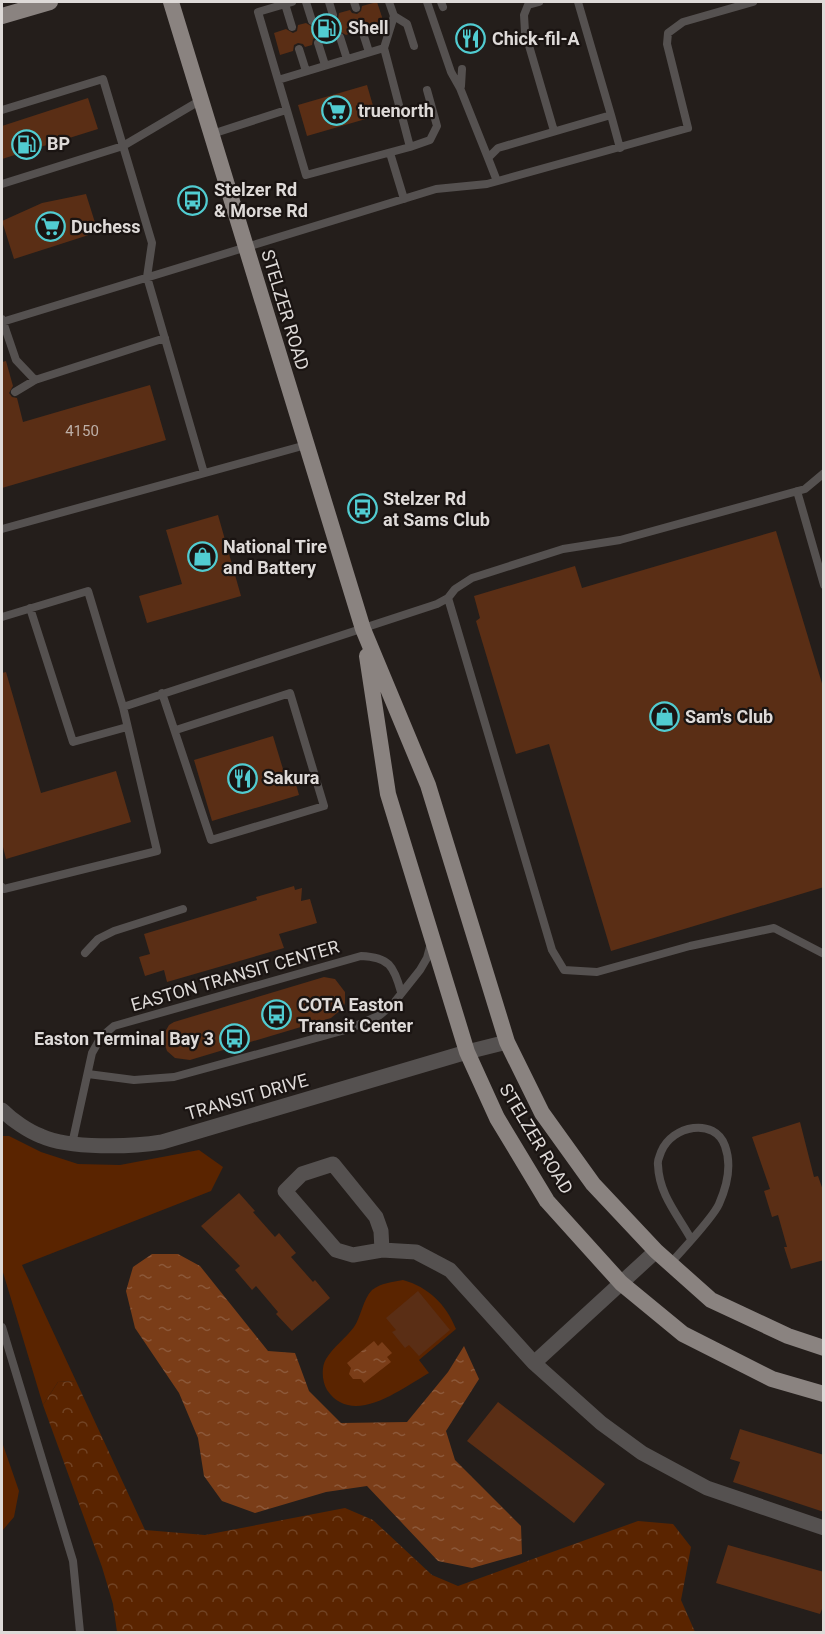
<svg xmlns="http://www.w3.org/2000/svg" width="825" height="1634" font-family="Roboto,sans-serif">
<defs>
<pattern id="forest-crowns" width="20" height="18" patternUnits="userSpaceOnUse" patternTransform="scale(1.5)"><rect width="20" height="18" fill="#5a2400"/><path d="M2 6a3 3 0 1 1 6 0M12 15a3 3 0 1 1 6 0" fill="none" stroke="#714324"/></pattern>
<pattern id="water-ripples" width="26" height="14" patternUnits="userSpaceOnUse" patternTransform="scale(1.5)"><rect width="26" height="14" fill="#7a3d18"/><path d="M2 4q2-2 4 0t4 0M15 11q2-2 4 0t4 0" fill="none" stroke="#8c5839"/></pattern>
</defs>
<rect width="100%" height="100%" fill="#241e1b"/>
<path fill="#5a2400" d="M2 1136H9L41 1152 78 1164 120 1165 199 1150 223 1167 211 1191 22 1265 76 1381 58 1382 43 1405 2 1269Z
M403 1280C428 1287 446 1304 456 1329L419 1360 429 1373C402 1388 353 1428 327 1390 322 1382 321 1367 326 1359 333 1347 346 1338 354 1327 361 1317 363 1299 372 1290 381 1283 392 1282 403 1280Z
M2 1442 19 1491 14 1517 2 1531Z"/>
<path fill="url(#forest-crowns)" d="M76 1381 145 1530 205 1535 345 1508 373 1520 432 1575 458 1586 638 1521 673 1524 691 1547 681 1600 695 1632H117L113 1604 102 1567 43 1405 58 1382Z"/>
<path fill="url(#water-ripples)" d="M152 1254H178L200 1266 268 1351 295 1353 309 1391 341 1423 407 1422 448 1372 464 1346 479 1379 446 1431 455 1460 521 1526 522 1554 472 1568 438 1561 367 1486 326 1492 255 1513 222 1501 204 1476 198 1438 179 1393 135 1328 126 1291 133 1267Z
M374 1341 378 1346 382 1342 392 1353 387 1357 391 1362 364 1383 361 1379H353L349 1374 351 1368 347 1363Z"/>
<path fill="#5a2e15" d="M377 2 384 23 368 28 361 24 357 26 356 31 346 35 339 31 335 33 334 38 324 41 322 38 317 37 313 39 312 45 305 47 303 44 298 43 294 45 293 51 280 55 274 33 286 29 293 33 297 31 298 25 306 23 313 27 317 25 318 19 327 17 329 20 334 21 338 19 339 13 350 10 352 13 357 14 361 11 362 6Z
M367 85 376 116 307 136 298 105Z
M88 98 98 129 2 159V126Z
M86 194 98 232 14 259 2 221 42 203Z
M6 361 13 386 9 393 12 397 17 398 23 422 150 385 166 440 2 488V362Z
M218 515 241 596 147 623 139 596 182 584 166 530Z
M776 531 824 690V887L611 951 549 744 516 754 476 621 480 618 474 596 575 566 582 588Z
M6 672 41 793 116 771 131 822 6 859 2 843V673Z
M273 736 286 779 294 777 299 795 212 821 194 760Z
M294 886 295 890 302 888 301 901 310 899 317 923 279 934 284 948 167 982 164 970 145 976 139 957 150 954 144 934 257 900 256 897Z
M324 977 335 979 345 992V1003L343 1008 331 1018 190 1060 175 1058 167 1051 165 1045 164 1034 169 1025 174 1022Z
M800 1122 814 1177 818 1176 824 1193V1260L791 1269 784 1247H787L778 1215 772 1217 764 1191 770 1189 752 1137Z
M239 1193 255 1211 253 1212 275 1237 279 1233 296 1253 291 1257 313 1282 315 1280 330 1298 292 1331 276 1314 278 1312 256 1286 252 1290 235 1270 240 1266 201 1226Z
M418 1291 450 1330 419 1356 409 1345 405 1348 392 1332 396 1330 386 1318Z
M498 1402 605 1484 574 1523 467 1441Z
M740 1429 824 1455V1512L733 1482 740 1462 730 1459Z
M728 1545 824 1572V1604L820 1614 716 1583Z"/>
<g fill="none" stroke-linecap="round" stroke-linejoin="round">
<path stroke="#555150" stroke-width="8" d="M292 2 258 12 306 175 410 147 384 48 394 16 389 2
M306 2 312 21
M329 2 333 15
M354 2 356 8
M427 2 451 72 460 88 488 158
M441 2 443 7
M539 2 528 5 524 15 525 32 554 131
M578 2 611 115
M285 4 292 27
M394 16 407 24 414 46
M362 30 369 52
M340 37 347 59
M318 43 325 65
M299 49 306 71
M278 80 384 48
M461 86 462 69
M2 110 103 79 152 243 147 277 204 473
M212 134 286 110
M410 147 430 140 437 126 427 90
M390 153 404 199
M497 181 488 158 498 148 611 115 620 148
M2 184 123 146 201 100
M2 319 16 360 35 380
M2 322 436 189 487 184 688 128 667 44 668 33 683 22 753 2
M15 392 35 380 165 338
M797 491 824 585
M2 529 306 445
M448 598 552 950 564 970 597 972 690 946 774 928 824 954
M30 608 73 742 127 727
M2 617 88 591 123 707 157 851 4 889 2 887
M162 693 211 840 324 806 290 693 176 730
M123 707 437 604 448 598 455 589 472 578 494 571 563 549 620 540 805 489 824 473
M85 953 98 939 114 931 183 909
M88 1074 134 1080 174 1077 349 1029 380 1015 393 1004 420 970 427 958 431 943
M72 1144 92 1053 101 1037 114 1026 361 956C389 957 394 966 401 992
M670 1264C682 1250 713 1218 719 1204 727 1186 732 1165 725 1146 715 1117 672 1125 661 1152 660 1156 657 1160 658 1165 659 1194 677 1214 691 1239
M2 1327 73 1561 80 1632"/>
<path stroke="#555150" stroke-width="15" d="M2 1110C12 1120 28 1131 41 1136 70 1149 131 1147 162 1142L467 1052 507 1042
M382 1250 381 1231 376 1217 333 1164 302 1174 285 1191 336 1250 353 1255 382 1250 416 1252 450 1270 534 1363 601 1423 642 1453 707 1488 824 1528
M534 1363 656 1251"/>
<path stroke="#8a8380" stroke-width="16" d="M171 2 363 629 428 785 507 1042 542 1113 593 1184 656 1251 711 1300 788 1336 824 1348
M2 16 50 2
M367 656 388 794 467 1052 497 1118 547 1201 621 1283 683 1334 772 1379 824 1394"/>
</g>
<defs>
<symbol id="fuel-ring" viewBox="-11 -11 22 22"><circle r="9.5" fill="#1a1412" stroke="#51ccd1" stroke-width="1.5"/><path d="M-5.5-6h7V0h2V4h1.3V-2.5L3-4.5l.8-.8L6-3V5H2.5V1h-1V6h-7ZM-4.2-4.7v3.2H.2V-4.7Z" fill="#51ccd1"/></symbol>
<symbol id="restaurant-ring" viewBox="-11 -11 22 22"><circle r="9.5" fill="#1a1412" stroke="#51ccd1" stroke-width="1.5"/><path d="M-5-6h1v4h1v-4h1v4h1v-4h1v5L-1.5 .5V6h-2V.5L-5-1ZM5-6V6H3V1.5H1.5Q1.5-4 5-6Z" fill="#51ccd1"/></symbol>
<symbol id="supermarket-ring" viewBox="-11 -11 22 22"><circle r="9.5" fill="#1a1412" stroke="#51ccd1" stroke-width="1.5"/><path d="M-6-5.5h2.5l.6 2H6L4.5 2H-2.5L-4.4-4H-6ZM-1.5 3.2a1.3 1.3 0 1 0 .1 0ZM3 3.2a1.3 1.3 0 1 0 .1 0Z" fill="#51ccd1"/></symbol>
<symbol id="bus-ring" viewBox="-11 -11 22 22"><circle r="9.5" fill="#1a1412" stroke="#51ccd1" stroke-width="1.5"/><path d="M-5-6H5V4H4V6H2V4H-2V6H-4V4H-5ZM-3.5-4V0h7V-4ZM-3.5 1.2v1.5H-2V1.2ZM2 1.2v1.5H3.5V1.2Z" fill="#51ccd1"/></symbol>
<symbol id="shop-ring" viewBox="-11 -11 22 22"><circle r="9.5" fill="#1a1412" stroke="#51ccd1" stroke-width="1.5"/><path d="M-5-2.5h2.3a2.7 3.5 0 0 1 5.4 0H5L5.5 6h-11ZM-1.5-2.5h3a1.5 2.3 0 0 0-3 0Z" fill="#51ccd1"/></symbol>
</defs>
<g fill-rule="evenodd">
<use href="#fuel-ring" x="310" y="12" width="33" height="33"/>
<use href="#restaurant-ring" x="454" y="22" width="33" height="33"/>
<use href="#supermarket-ring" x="320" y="94" width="33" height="33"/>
<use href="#fuel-ring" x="10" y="128" width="33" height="33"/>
<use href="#bus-ring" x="176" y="184" width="33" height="33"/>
<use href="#supermarket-ring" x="34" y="210" width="33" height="33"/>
<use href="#bus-ring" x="346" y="492" width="33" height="33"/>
<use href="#shop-ring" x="186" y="540" width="33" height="33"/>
<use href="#shop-ring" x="648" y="700" width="33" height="33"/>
<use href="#restaurant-ring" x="226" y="762" width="33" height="33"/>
<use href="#bus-ring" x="260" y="998" width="33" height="33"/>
<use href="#bus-ring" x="218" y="1022" width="33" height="33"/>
</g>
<g text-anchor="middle" stroke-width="4.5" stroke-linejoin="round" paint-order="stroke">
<g font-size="15" fill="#bdafa7">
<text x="82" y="436">4150</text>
</g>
<g font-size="18" font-weight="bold" fill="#dedad8" stroke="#1a1412" text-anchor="start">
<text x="348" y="34">Shell</text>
<text x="492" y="45">Chick-fil-A</text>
<text x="358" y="117">truenorth</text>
<text x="47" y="150">BP</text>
<text x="214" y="196">Stelzer Rd<tspan x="214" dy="21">&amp; Morse Rd</tspan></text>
<text x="71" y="233">Duchess</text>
<text x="383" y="505">Stelzer Rd<tspan x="383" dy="21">at Sams Club</tspan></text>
<text x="223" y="553">National Tire<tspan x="223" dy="21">and Battery</tspan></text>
<text x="685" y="723">Sam's Club</text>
<text x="263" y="784">Sakura</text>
<text x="298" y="1011">COTA Easton<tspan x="298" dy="21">Transit Center</tspan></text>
<text x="214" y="1045" text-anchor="end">Easton Terminal Bay 3</text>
</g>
<g font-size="18" fill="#dedad8" stroke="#1a1412">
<text transform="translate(285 310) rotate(73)" y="6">STELZER ROAD</text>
<text transform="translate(235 976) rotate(-16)" y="6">EASTON TRANSIT CENTER</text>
<text transform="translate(247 1097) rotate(-16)" y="6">TRANSIT DRIVE</text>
<text transform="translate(536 1139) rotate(59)" y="6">STELZER ROAD</text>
</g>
</g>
<rect width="825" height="1634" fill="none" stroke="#dedad8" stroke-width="6"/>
</svg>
